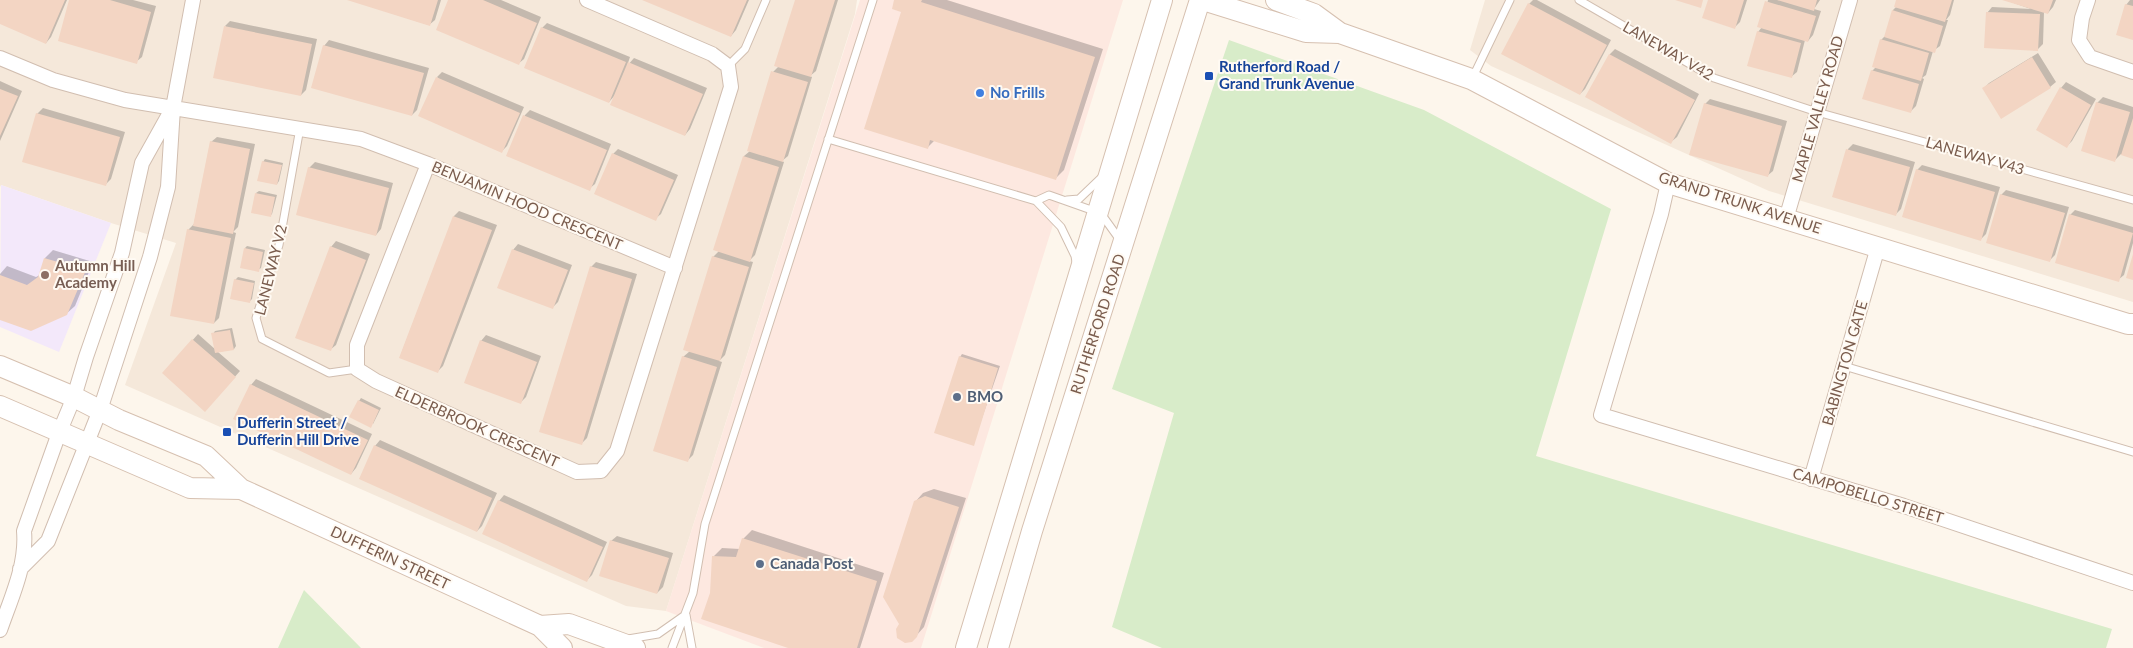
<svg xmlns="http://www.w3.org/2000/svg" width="2133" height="648" font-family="Lato,sans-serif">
<rect width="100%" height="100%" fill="#fdf6ec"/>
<path fill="#f5e8da" d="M0 0H857L855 14 666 611 626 606 125 385 176 243 111 223 1 185 0 187Z
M1485 0H2133V302L1769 191 1491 66 1470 50Z"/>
<path fill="#fde8e0" d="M860 0H1123L921 648H764L666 611Z"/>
<path fill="#f3e8fa" d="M1 185 111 223 59 352 0 327Z"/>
<path fill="#d8ecc9" d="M1229 40 1424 110 1611 209 1536 456 2112 629 2106 648H1162L1112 627 1174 413 1112 389Z
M304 590 361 648H278Z"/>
<path fill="#0003" d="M0 0H67L51 37 46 43 0 23Z
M71 0H133L156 6 142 57 136 62Z
M350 0H441L435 20 429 25Z
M450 0H501L541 17 524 59 518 64Z
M645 0H749L736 30 731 36Z
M797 0H838L816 71 810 76 812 77 788 156 782 161 784 162 755 255 749 261 753 262 725 355 719 361 722 362 693 455 688 460 683 357 690 351 713 257 719 251 744 156 750 151 773 72 779 66Z
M896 0H947L1103 49 1064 170 1056 178 935 140 927 148 902 11Z
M1533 0H1537L1611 40 1585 89 1580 94 1529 4Z
M1709 0H1747L1740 22 1735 27Z
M1768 0H1820L1814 9 1821 11 1813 35 1808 41 1805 40 1797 72 1791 77 1758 32 1762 27Z
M1897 0H1954L1950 15 1946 20H1948L1940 46 1933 51 1926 75 1922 78 1924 79 1916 106 1911 111 1872 71 1876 67 1881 40 1885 36 1893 10 1897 6Z
M2005 0H2056L2053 7 2048 13 2044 12 2043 44 2038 49 1987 13 1992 7 2031 9Z
M2130 0H2133V38L2126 5Z
M230 21 317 39 306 90 301 95 225 26Z
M547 23 630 57 627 66 634 58 707 88 690 129 685 135 616 94 609 102 542 28Z
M329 40 429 68 417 110 412 115 324 46Z
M1615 49 1699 94 1677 137 1671 142 1587 97 1610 54Z
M2038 53 2056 82 2050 87 1984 88 1989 83Z
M442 72 524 107 507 146 502 151 437 77Z
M0 81 22 91 0 141Z
M2066 82 2096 99 2072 141 2067 146 2061 88Z
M2103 97 2133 107V158L2121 154 2115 160 2097 103Z
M1710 99 1787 121 1773 171 1767 176 1705 104Z
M43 108 125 132 111 179 106 184 37 114Z
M530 110 611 144 595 184 589 189 508 155 525 115Z
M217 137 255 144 238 227 233 232 236 233 219 318 214 323 188 230 194 224 211 142Z
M1853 144 1915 162 1901 209 1896 214 1834 196 1848 149Z
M618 149 678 175 661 214 655 219 613 154Z
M265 159 283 163 279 181 277 184 263 162Z
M315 162 393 183 381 229 376 235 309 168Z
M1922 165 2000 187 1986 234 1981 239 1917 170Z
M2006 190 2069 207 2055 255 2050 260 2001 195Z
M259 191 277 195 272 214 270 216 256 193Z
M2075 210 2133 227V243L2124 275 2118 280 2070 215Z
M459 211 497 225 443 366 438 371 400 357 454 216Z
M336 241 370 254 336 345 330 350 331 247Z
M518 244 572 265 558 302 552 308 513 250Z
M247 246 265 250 261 268 258 270 245 248Z
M53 250 93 262 75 306 66 314 0 318V274L7 266 36 277 40 275 45 258Z
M596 262 637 274 587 438 582 443 591 267Z
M238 277 255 281 252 299 250 301 235 280Z
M232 328 236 346 234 349 218 352 240 371 210 405 164 373 198 334 216 350 213 334 215 331Z
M486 335 541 356 526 397 520 403 481 341Z
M962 354 1000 366 973 444 960 357Z
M256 379 372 434 356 468 351 474 251 385Z
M361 398 381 408 373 424 359 401Z
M380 440 497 493 482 526 477 531 375 446Z
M934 489 966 498 924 627 916 636 900 624 915 502 923 493Z
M504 495 607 542 592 575 587 580 499 501Z
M752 530 884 573 860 648H792L711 593 713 557 722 548 740 549 743 539Z
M617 536 673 553 663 587 657 593 611 541Z"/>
<path fill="#f3d5c3" d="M0 0H65L46 44 0 24Z
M69 0H110L151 12 137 64 58 41Z
M347 0H438L430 26Z
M448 0H483L537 23 519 65 436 30Z
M642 0H747L731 37Z
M795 0H835L811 77 774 66Z
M894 0H922L921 2 1095 57 1056 180 930 140 928 149 864 129 901 12 892 9Z
M1675 0H1703L1701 8Z
M1708 0H1744L1735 29 1702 18Z
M1777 0H1817L1814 11Z
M1896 0H1952L1945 22 1894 7Z
M2002 0H2053L2048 14Z
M1765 1 1816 16 1808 42 1757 27Z
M1528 3 1607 45 1580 95 1501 54Z
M2125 4 2133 6V40L2116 35Z
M1892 10 1943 26 1935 53 1884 37Z
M1986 12 2040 14 2038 51 1984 48Z
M224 26 312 44 301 96 213 78Z
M541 27 626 62 609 103 524 68Z
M1757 31 1801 43 1792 78 1747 66Z
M1880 39 1929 53 1921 81 1872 67Z
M323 45 424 73 412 116 311 88Z
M1609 54 1695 100 1671 144 1585 97Z
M2032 57 2051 88 2001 119 1982 88Z
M628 62 703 94 685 136 610 105Z
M1871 70 1919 84 1911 113 1862 99Z
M771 71 808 82 783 162 747 151Z
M436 77 520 113 502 153 418 116Z
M2060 87 2091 105 2067 148 2036 130Z
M0 89 18 96 0 136Z
M2096 102 2130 112 2115 162 2081 151Z
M1704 103 1782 126 1768 177 1689 155Z
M36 113 120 137 106 186 22 162Z
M523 115 607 150 590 191 506 156Z
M2133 118V159L2121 155Z
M210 141 250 149 233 234 193 226Z
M1846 149 1910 167 1896 216 1832 197Z
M612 153 674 180 656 221 594 194Z
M743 156 779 167 750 262 713 250Z
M262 161 282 165 277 185 257 181Z
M308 167 389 188 376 236 296 215Z
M1916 169 1995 192 1981 241 1902 217Z
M255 193 275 197 271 217 251 213Z
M2000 194 2065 213 2050 262 1986 243Z
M2069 214 2133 233 2119 282 2055 263Z
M453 216 492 230 438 373 399 358Z
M187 229 231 238 214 324 170 316Z
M330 246 366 260 331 351 295 338Z
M244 248 263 252 259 272 240 268Z
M512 249 568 270 553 309 497 288Z
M2133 254V280L2126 278Z
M712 256 749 267 720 361 683 350Z
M44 258 86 270 67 315 31 331 0 320V275L27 285 38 277Z
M590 266 632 279 582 445 539 432Z
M234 279 254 283 250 303 230 299Z
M230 330 234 350 215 353 211 333Z
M192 339 236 377 205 412 162 373Z
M480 340 537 362 521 404 464 383Z
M682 356 717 367 688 462 653 451Z
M959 356 998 368 974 446 934 433Z
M250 384 368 440 351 475 233 419Z
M358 400 379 410 371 428 349 417Z
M374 445 492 498 477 532 359 479Z
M925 496 959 507 917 637 912 642 905 643 897 638 896 629 899 624 883 597 914 501Z
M498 500 603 547 587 582 482 534Z
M742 538 877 581 857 648H788L701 619 710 593 712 556 736 557Z
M610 540 669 558 657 594 599 576Z"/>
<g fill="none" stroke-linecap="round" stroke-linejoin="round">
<defs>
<path id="lane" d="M1579 0 1714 78 1817 112 2133 200
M728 66 745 49 766 0
M1472 79 1510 0
M300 128 279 245 256 318 262 339 329 373 357 369
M828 139 1036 201 1061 227 1075 256 1076 262
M1067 200 1079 199 1102 177
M1036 201 1049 195 1097 212 1102 215 1120 240
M1844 366 2133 452
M686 615 692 648
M628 639 658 634 685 615
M672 648 693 593 705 524 873 0"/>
<path id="street" d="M2088 0 2082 18 2079 40 2090 57 2133 72
M0 58 53 80 125 100 361 139 428 164 675 268
M428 164 357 345V369L376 381 577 472 601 471 617 451 731 87 728 66 712 54 587 0
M1668 183 1661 214 1601 415 1904 506 2133 583
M1786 219 1850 0
M1811 479 1878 247
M20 569 48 541 100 410 150 257 168 187 173 108 193 0
M0 630C11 598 27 565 24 531L59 433 74 397 86 357 122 253 142 163 171 111"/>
<path id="secondary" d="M1203 0 1306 32 1340 33
M1276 0 1314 14 1340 33 1471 79 1668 183 2128 324H2133
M0 366 74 397 119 420 206 456 241 489 540 626 562 648
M0 406 190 488 241 489
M540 626 569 624 635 648
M966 648 1162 0
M998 648 1032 531 1200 0"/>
</defs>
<use href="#lane" stroke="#d1beb0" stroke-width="9"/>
<use href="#street" stroke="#d1beb0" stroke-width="16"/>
<use href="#secondary" stroke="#d6c0b0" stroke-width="22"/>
<use href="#lane" stroke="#fff" stroke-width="7"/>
<use href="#street" stroke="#fff" stroke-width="14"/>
<use href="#secondary" stroke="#fff" stroke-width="20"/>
</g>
<g fill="#1a4fb4" stroke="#fffaf3" stroke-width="2">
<rect x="1204" y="71" width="10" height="10" rx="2.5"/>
<rect x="222" y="427" width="10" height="10" rx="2.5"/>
</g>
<circle fill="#3f7fe0" stroke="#fffaf3" stroke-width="2" cx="980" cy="93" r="5"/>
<circle fill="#8d6e63" stroke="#fffaf3" stroke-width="2" cx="45" cy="275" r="5"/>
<g fill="#5c6f8a" stroke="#fffaf3" stroke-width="2">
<circle cx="957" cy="397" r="5"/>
<circle cx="760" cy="564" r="5"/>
</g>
<g text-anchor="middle" stroke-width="4" stroke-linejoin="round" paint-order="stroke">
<g font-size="15" fill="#7a5c4d" stroke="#fffaf3">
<text transform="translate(1668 51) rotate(30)" y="5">LANEWAY V42</text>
<text transform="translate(1818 109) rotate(-74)" y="5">MAPLE VALLEY ROAD</text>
<text transform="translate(1975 156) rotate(16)" y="5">LANEWAY V43</text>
<text transform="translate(1740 203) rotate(18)" y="5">GRAND TRUNK AVENUE</text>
<text transform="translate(527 206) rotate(23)" y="5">BENJAMIN HOOD CRESCENT</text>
<text transform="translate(271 270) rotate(-76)" y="5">LANEWAY V2</text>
<text transform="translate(1098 324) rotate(-72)" y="5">RUTHERFORD ROAD</text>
<text transform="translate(1845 363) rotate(-74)" y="5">BABINGTON GATE</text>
<text transform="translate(477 427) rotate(24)" y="5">ELDERBROOK CRESCENT</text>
<text transform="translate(1868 496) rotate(17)" y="5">CAMPOBELLO STREET</text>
<text transform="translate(390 558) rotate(25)" y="5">DUFFERIN STREET</text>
</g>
<g font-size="15" font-weight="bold" fill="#164399" stroke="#fffaf3" text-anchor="start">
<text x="1219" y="72">Rutherford Road /<tspan x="1219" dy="17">Grand Trunk Avenue</tspan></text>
<text x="237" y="428">Dufferin Street /<tspan x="237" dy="17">Dufferin Hill Drive</tspan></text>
</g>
<g font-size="15" font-weight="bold" fill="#366cbe" stroke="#fffaf3" text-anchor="start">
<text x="990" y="98">No Frills</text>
</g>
<g font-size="15" font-weight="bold" fill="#785e54" stroke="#fffaf3" text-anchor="start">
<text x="55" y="271">Autumn Hill<tspan x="55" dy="17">Academy</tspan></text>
</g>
<g font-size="15" font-weight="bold" fill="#4e5e75" stroke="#fffaf3" text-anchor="start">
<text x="967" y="402">BMO</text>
<text x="770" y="569">Canada Post</text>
</g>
</g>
</svg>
